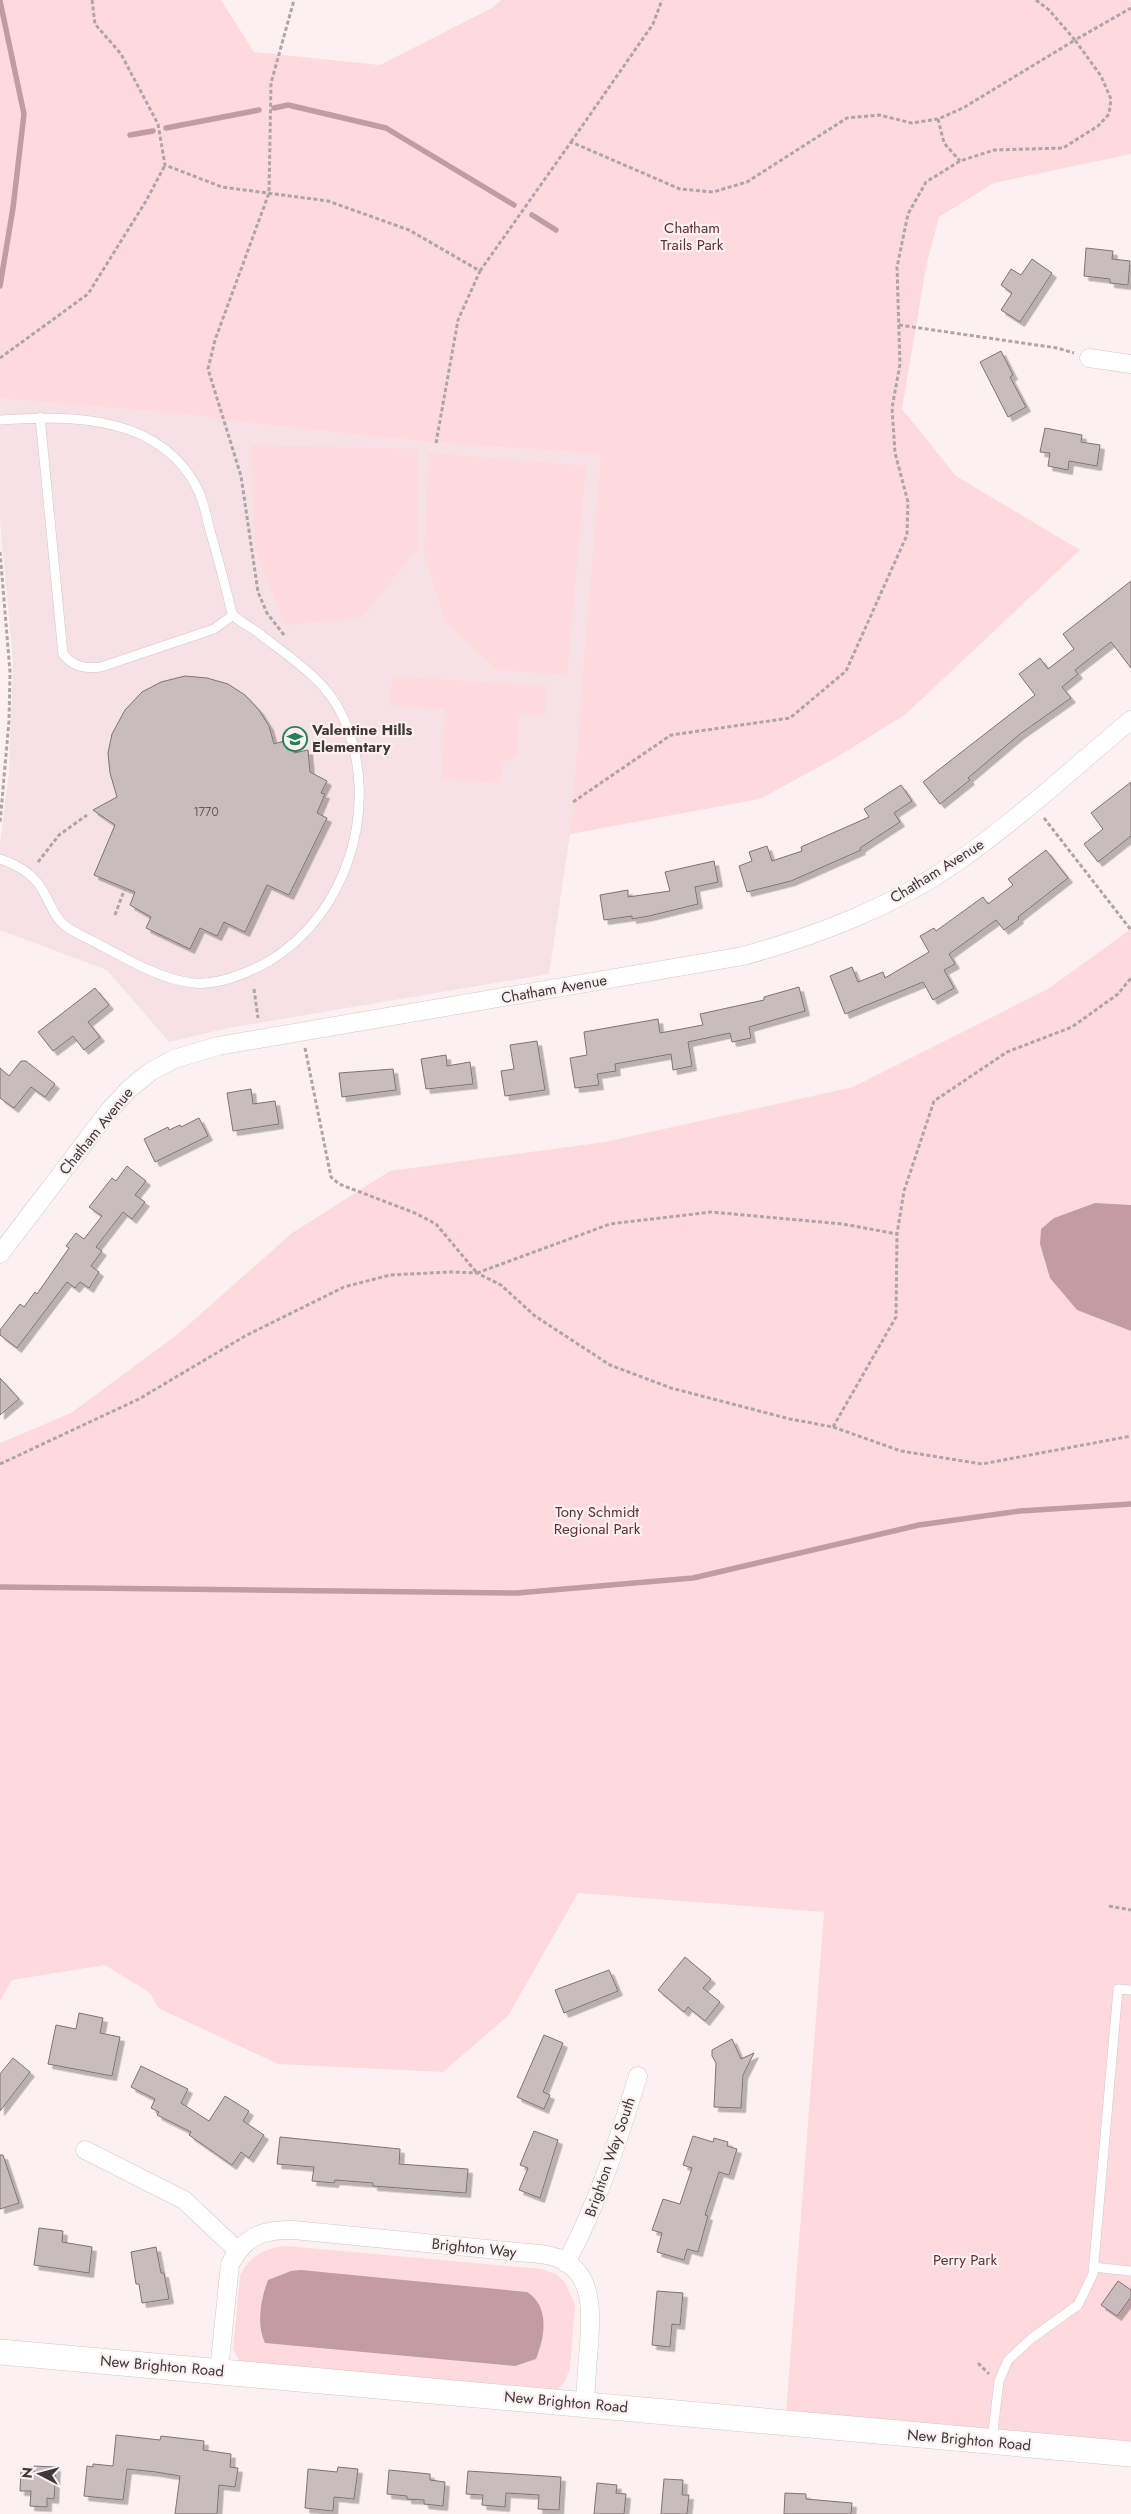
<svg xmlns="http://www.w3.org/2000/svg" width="1131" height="2514" font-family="Jost,sans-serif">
<defs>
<filter id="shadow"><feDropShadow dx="4.5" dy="4.5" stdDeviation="0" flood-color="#0004"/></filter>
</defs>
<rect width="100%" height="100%" fill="#fcf0f1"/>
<path fill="#f6e1e4" d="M0 399 184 414 262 425 436 443 602 454 570 834 549 974 228 1028 169 1042 107 970 0 930V843L9 772 13 660 0 521Z"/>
<path fill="#fedadf" d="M0 0H221L254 52 380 65 492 8 501 0H1131V154L994 183 939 217 926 267 902 409 956 476 1080 550 906 714 837 757 760 799 570 834 601 454 436 443 262 425 184 414 0 399Z
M251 445 417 449 419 547 362 618 285 625 255 550Z
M429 453 586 466 567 675 497 670 445 621 424 553Z
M392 676 546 686 545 716 519 714 517 755 502 764 500 783 442 779 445 709 389 706Z
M1131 929V2442L786 2413 824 1912 578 1893 508 2016 443 2072 278 2064 158 2008 150 1993 105 1965 12 1980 0 2001V1443L71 1413 178 1334 292 1233 390 1171 605 1142 853 1087 1048 989Z
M286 2246 541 2269 556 2274 565 2282 575 2305 570 2368 565 2381 558 2389 551 2391 240 2362 233 2349 240 2276C249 2256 265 2248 286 2246Z"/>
<path fill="#c39ca1" d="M1095 1203 1131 1205V1331L1077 1310 1050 1278 1040 1244 1041 1229 1054 1218Z
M301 2270 527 2292C550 2306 545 2337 536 2359L515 2366 265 2343C256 2325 261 2298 268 2280L291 2271Z"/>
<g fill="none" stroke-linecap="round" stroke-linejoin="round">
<path stroke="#c39ca1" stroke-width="5.5" d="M0 1 24 114 13 208 0 286
M274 108 288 105 386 128 514 205
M166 128 259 110
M130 135 153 131
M532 215 556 230
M0 1587 517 1593 693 1578 919 1525 1020 1511 1131 1504"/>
</g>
<path fill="#c8bcbe" stroke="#7e7374" filter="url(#shadow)" d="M1086 248 1113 251 1112 259 1130 261 1128 285 1110 283V279L1084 276Z
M1032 259 1052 273 1020 322 1001 310 1012 293 1001 285 1011 269 1021 275Z
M1001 351 1013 375 1010 377 1026 407 1008 417 980 362Z
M1045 428 1082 435 1081 442 1100 445 1097 466 1069 461 1068 470 1048 466 1050 453 1040 452Z
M1131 581V668L1111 642 1075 670 1078 674 1062 687 1071 698 1020 734 968 778 970 780 940 804 923 782 1035 695 1019 674 1040 658 1048 669 1074 649 1063 634Z
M185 676 207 678 228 684 245 695 259 710 269 726 274 744 287 740V749L295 747 294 753 308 750 310 772 327 781 321 793 325 794 317 813 327 818 289 895 267 885 245 932 224 922 217 936 200 928 190 949 146 928 151 917 130 905 135 892 94 875 115 825 93 810 117 797 110 773 108 753 112 734 125 710 142 692 161 682Z
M1131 782V836L1098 862 1084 844 1103 829 1091 813Z
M901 785 912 801 894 813 900 822 860 848 861 850 791 881 747 892 739 866 752 861 749 852 767 846 772 861 802 851 801 847 869 817 864 809Z
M1046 850 1068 878 1018 917 1019 919 1004 930 996 920 949 954 955 964 944 970 954 988 933 1000 923 982 845 1014 830 976 852 967 858 982 883 972 885 978 929 952 920 936 934 928 936 931 983 897 988 904 1013 885 1008 879Z
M714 861 718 882 695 887 698 904 649 916 632 919V916L604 920 600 895 628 890V897L670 891 665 872Z
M799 987 805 1011 749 1027 751 1038 732 1042 730 1033 688 1042 692 1066 673 1070 671 1054 615 1064 616 1071 597 1074 599 1085 575 1088 570 1058 587 1055 584 1032 658 1019 660 1033 703 1025 700 1014 764 1000V997Z
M95 988 109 1005 88 1022 100 1037 84 1050 73 1036 53 1051 38 1032Z
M537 1041 545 1090 505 1096 501 1071 514 1069 510 1045Z
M446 1055 447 1066 470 1062 473 1084 426 1089 421 1059Z
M21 1061H26L55 1084 45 1097 31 1087 14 1108 0 1098V1068L9 1076Z
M393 1069 396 1090 342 1097 339 1073Z
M251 1089 253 1104 275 1101 279 1124 233 1131 227 1093Z
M199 1118 208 1136 155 1162 144 1139 168 1127 169 1130 180 1125 181 1127Z
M127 1166 146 1181 135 1195 145 1202 132 1219 123 1212 96 1247 102 1251 91 1266 99 1272 89 1288 80 1282 75 1288 67 1282 17 1348 0 1335V1330L20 1304 24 1307 35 1292 37 1294 69 1248 66 1246 76 1233 84 1239 102 1216 89 1207 112 1178 116 1181Z
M0 1378 19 1399 0 1415Z
M685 1957 711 1979 703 1988 720 2002 705 2021 688 2007 684 2012 658 1990Z
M609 1970 618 1991 564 2013 555 1990Z
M79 2013 103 2018 100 2033 120 2037 112 2076 48 2064 56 2025 76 2029Z
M544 2035 563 2043 543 2092 550 2095 544 2109 517 2097Z
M732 2039 741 2059 754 2053 743 2075 741 2108 714 2107 716 2063 712 2056V2050Z
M13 2058 30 2072 0 2111V2074Z
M141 2066 188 2089 181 2103 209 2121 225 2096 249 2111 243 2121 264 2135 249 2158 241 2152 232 2165 189 2135 191 2132 157 2115 159 2112 151 2108 155 2099 131 2087Z
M534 2131 558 2140 540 2198 519 2190 528 2168 520 2165Z
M693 2136 713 2142 714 2138 728 2142 727 2146 737 2149 729 2175 719 2172 705 2215 708 2216 698 2252 687 2249 684 2260 657 2252 662 2233 652 2230 663 2199 680 2204 692 2168 683 2165Z
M280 2137 400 2149 399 2164 468 2169 466 2193 373 2186V2183L335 2180 334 2183 312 2181 314 2167 277 2164Z
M0 2155H3L19 2203 0 2209Z
M39 2228 63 2231 62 2242 92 2247 89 2273 34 2265Z
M156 2247 161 2273H164L169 2299 142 2303 139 2284H136L131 2252Z
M1118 2281 1131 2290V2297L1117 2316 1101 2305Z
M657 2291 683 2293 680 2325 672 2324 670 2347 652 2345Z
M116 2435 160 2440 161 2436 204 2441 203 2450 231 2454 230 2467 238 2468 235 2487 219 2485 217 2514H175L180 2476 156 2472 127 2469 123 2500 84 2496 87 2466 93 2467V2464L113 2466Z
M34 2466 56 2467 54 2499 47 2498V2507L30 2506 31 2491H20L21 2471 34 2472Z
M338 2467 358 2469 354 2499 334 2497 333 2511 305 2508 308 2469 337 2472Z
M389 2470 430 2474V2480L445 2482 443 2506 424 2504V2500L407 2499V2496L387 2494Z
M468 2471 561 2477 559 2510 538 2509 539 2495 506 2493 505 2507 482 2505 483 2495 466 2494Z
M664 2479 683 2480 682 2495H689L687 2514H661Z
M597 2483 617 2485 616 2493 626 2494 624 2514H594Z
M785 2493 806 2494V2499L852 2503 851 2514H784Z"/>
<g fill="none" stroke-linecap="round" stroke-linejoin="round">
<defs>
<path id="lane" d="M40 417 63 654C74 667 84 669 101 667L214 629 233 615
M0 420C73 415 163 415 199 492 205 505 207 521 211 534 217 554 222 574 227 593 229 599 230 609 233 615 238 621 249 626 256 631 286 655 326 679 342 715 386 808 343 933 247 972 230 979 212 985 193 983 160 979 131 961 102 946 89 939 74 933 63 924 53 915 50 902 43 891 34 874 18 865 0 859
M1093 2267 1131 2271
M992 2440 999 2381 1008 2360 1032 2338 1078 2305 1093 2274 1118 1989 1131 1990"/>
<path id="street" d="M1089 358 1131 364
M0 1254 108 1112 129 1089 150 1072 174 1059 218 1046 743 956C819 935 892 907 957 862 1019 819 1074 767 1131 720
M85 2150 184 2200 237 2250
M566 2263C598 2203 618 2141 638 2076
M219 2371 230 2264C245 2236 263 2229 294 2230L517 2252C528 2253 541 2253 551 2256 595 2267 591 2311 589 2346 587 2365 586 2385 585 2404"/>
<path id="secondary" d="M0 2352 1131 2454"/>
</defs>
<use href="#lane" stroke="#d2c6c8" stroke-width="10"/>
<use href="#street" stroke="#d2c6c8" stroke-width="19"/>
<use href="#secondary" stroke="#d2c6c8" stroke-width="26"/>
<path stroke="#aea5a6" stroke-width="3" stroke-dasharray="4 2.5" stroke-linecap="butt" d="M92 0 95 24 121 54 158 124 165 165 222 187 328 201 409 230 480 271 458 320 436 443
M1036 0 1049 10 1075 40 1131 8
M938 119 944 143 960 161
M571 142 653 24 662 0
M480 271 571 142 680 189 713 192 747 182 847 118 879 115 912 123 938 119 963 108 1075 40 1101 76 1111 99 1109 114 1098 126 1063 148 994 150 960 161 926 182 908 214 897 267 900 364 892 408 895 453 908 502 907 535 846 671 790 718 671 735 573 802
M899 325 1057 348 1074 353
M0 358 88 294 146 201 165 165
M0 552 10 672 9 721 0 823
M284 635 267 613 258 592 241 476 208 369 215 340 269 193 271 83 294 0
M1044 818 1131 930
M38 862 59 835 87 815
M115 915 125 888
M254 989 258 1018
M305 1048 331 1177 339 1184 415 1213 436 1224 477 1273
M477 1273 610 1224 711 1212 843 1224 897 1234 904 1191 934 1101 1007 1052 1072 1027 1118 994 1131 978
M833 1427 896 1317 897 1234
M0 1464 139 1399 245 1336 344 1287 390 1275 450 1272 477 1273 501 1285 535 1316 610 1365 671 1388 790 1419 833 1427 901 1451 982 1464 1131 1436
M1109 1906 1131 1910
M978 2363 989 2374"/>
<use href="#lane" stroke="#fff" stroke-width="9"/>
<use href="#street" stroke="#fff" stroke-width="18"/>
<use href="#secondary" stroke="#fff" stroke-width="25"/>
</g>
<defs>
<symbol id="school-ring" viewBox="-11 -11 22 22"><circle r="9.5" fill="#fcf0f1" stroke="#278157" stroke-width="1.5"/><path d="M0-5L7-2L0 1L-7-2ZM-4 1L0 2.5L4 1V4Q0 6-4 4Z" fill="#278157"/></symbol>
</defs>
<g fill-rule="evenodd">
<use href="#school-ring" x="281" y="725" width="28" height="28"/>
</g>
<g text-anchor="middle" stroke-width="4.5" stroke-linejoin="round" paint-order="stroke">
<g font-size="12" fill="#60595a">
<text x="206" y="816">1770</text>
</g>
<g font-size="15" fill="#622e38" stroke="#fcf0f1">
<text x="692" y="233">Chatham<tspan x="692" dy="17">Trails Park</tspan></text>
<text x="597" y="1517">Tony Schmidt<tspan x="597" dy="17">Regional Park</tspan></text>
<text x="965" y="2265">Perry Park</text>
</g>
<g font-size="15" font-weight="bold" fill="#3d3839" stroke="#fcf0f1" text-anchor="start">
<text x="312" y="735">Valentine Hills<tspan x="312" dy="17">Elementary</tspan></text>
</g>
<g font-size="15" fill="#3d3839" stroke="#fcf0f1">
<text transform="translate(937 871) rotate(-32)" y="5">Chatham Avenue</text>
<text transform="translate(554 989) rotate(-10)" y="5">Chatham Avenue</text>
<text transform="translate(96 1131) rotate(-51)" y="5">Chatham Avenue</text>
<text transform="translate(610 2157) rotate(-71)" y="5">Brighton Way South</text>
<text transform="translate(474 2248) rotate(6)" y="5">Brighton Way</text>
<text transform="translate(162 2366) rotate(5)" y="5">New Brighton Road</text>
<text transform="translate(566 2402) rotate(5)" y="5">New Brighton Road</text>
<text transform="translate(969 2440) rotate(5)" y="5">New Brighton Road</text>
</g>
</g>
<g transform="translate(40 2474) rotate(276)" stroke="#fcf0f1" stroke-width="4" paint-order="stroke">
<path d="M0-4L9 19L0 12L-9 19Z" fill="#3d3839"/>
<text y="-8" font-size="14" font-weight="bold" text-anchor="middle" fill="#3d3839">N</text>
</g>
</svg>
